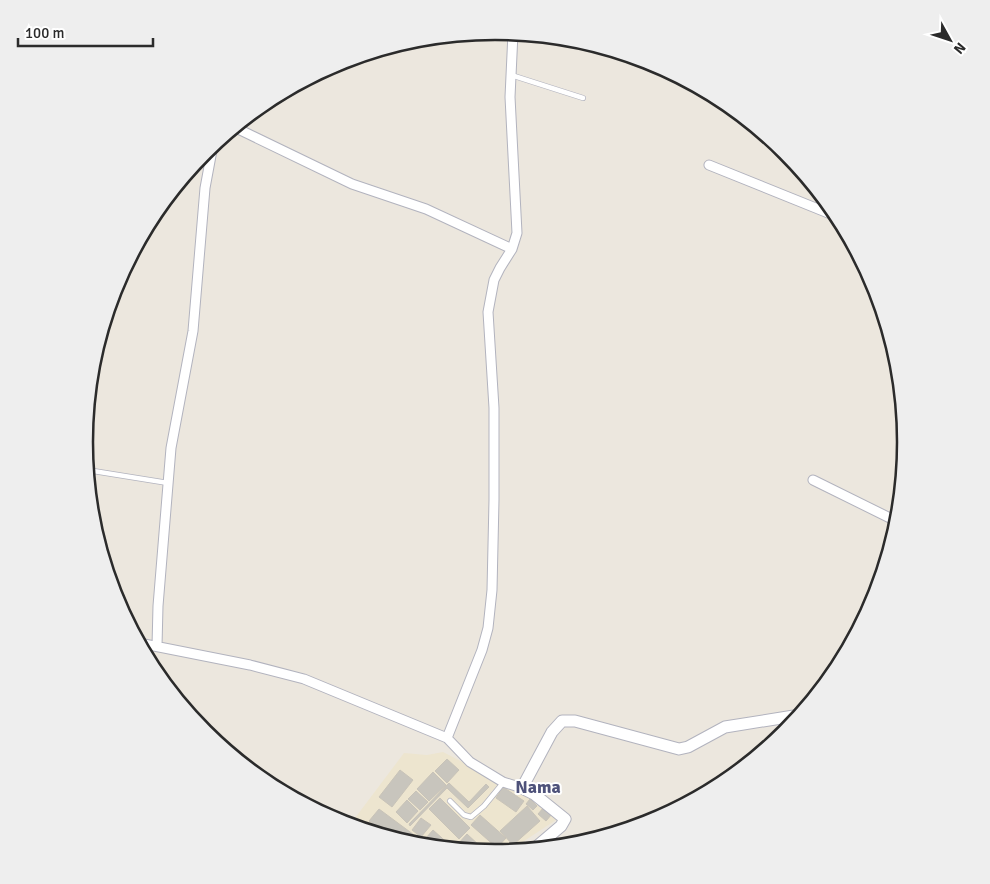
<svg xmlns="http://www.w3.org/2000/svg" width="990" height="884" font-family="Signika,sans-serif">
<rect width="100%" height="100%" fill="#ece7de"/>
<path fill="#ede5cf" d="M443 752 533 798 554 814 556 820 509 851 495 853 415 845 361 828 352 822 404 753 427 755Z"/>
<path fill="#c8c5bd" stroke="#c8c3b8" d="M447 759 459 770 447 783 435 771Z
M400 770 413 780 392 807 379 797Z
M433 772 446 785 429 801 417 789Z
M449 783 469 802 486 784 489 787 468 808 447 788 410 826 409 824Z
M503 787 524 801 516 812 496 798Z
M416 791 428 802 420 810 408 799Z
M440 798 470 828 459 839 429 809Z
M530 799 537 806 533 810 526 804Z
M407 800 418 811 407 823 396 812Z
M527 806 540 821 513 845 500 831Z
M544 807 552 814 546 821 538 814Z
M379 809 429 846 415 845 392 838 369 821Z
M480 815 506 838 497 848 471 825Z
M421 818 431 825 421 837 412 830Z
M433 830 452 847 450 848 435 847 426 838Z
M467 834 480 846 476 851 462 849 457 845Z"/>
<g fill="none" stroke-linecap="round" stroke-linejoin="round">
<defs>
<path id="service" d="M511 75 583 98
M87 470 168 483
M450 801 464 815 471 817 484 806 503 783"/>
<path id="minor" d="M234 127 352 184 426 209 512 249
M709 165 838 217
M813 480 898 522
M139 643 250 665 304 679 447 738 470 762 503 782 522 788
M157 646 158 606 171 448 193 331 205 188 213 145
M447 738 482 650 488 628 492 590 494 500V408L488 312 494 280 500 268 512 249 517 233 510 97 513 33"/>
<path id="tertiary" d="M534 849 561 826 565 819 534 794 522 788 552 732 562 721H575L679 749 688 747 725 727 800 715"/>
</defs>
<use href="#service" stroke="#b2b3be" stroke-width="6"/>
<use href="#minor" stroke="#b2b3be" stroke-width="11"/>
<use href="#tertiary" stroke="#b2b3be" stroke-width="13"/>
<use href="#service" stroke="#fff" stroke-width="4.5"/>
<use href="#minor" stroke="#fff" stroke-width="9"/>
<use href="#tertiary" stroke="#fff" stroke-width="11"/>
</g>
<g text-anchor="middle" stroke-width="4" stroke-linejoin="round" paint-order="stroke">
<g font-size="18" font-weight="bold" fill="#4e527a" stroke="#fff">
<text x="538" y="793">Nama</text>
</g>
</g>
<path d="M0 0H990V884H0ZM93 442a402 402 0 1 1 804 0a402 402 0 1 1-804 0Z" fill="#eee" fill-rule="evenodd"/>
<path fill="none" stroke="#2b2b2b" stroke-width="2.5" d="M93 442a402 402 0 1 1 804 0a402 402 0 1 1-804 0Z"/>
<g transform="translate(950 40) rotate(130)" stroke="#ffffff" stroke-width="4" paint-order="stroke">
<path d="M0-4L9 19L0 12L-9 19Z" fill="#2b2b2b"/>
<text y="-8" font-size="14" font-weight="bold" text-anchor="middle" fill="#2b2b2b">N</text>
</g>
<path d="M18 38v8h135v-8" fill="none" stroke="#2b2b2b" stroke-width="2.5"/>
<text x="25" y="38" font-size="15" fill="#2b2b2b" stroke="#ffffff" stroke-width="4" paint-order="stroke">100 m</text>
</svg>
